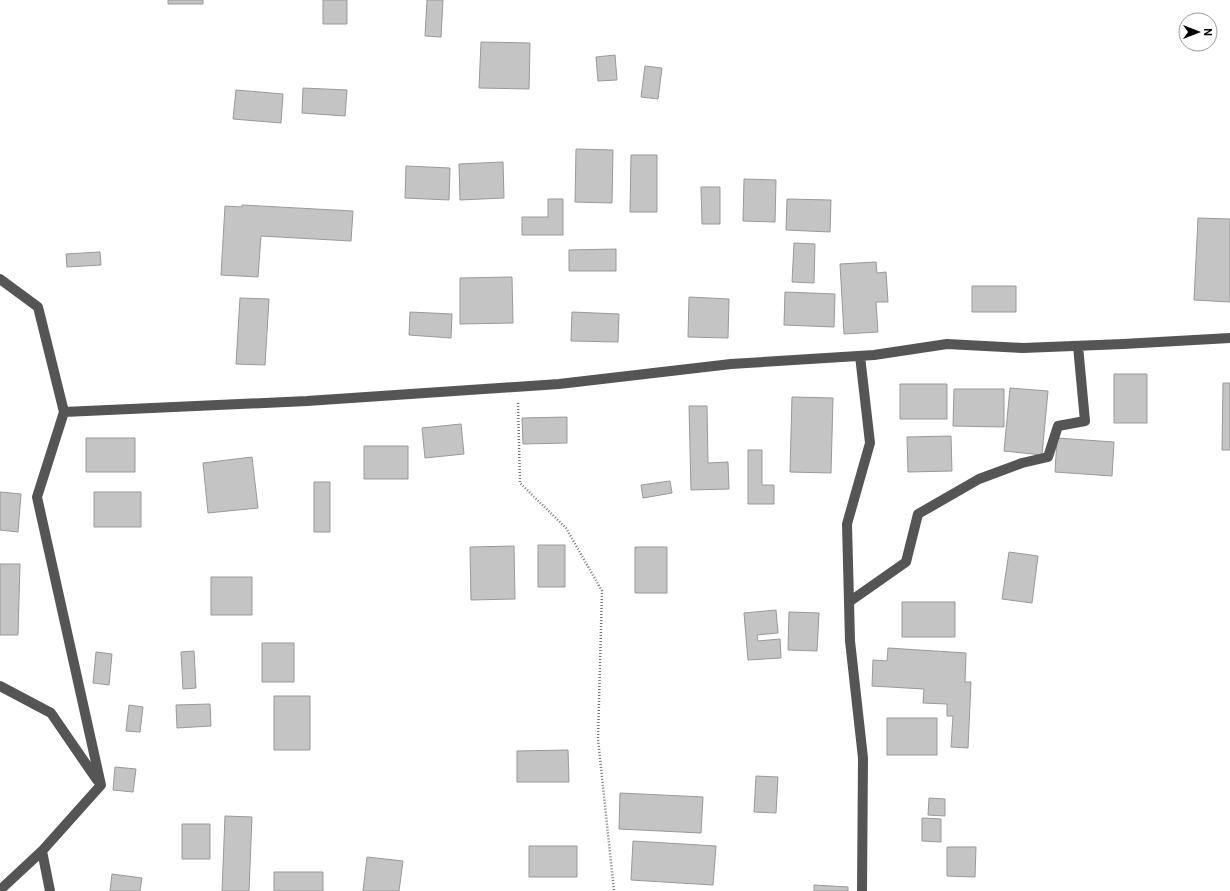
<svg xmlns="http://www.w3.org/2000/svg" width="1230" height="891" font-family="Roboto,sans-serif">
<rect width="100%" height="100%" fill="#fff"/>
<path fill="#c4c4c4" stroke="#999" d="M168 0H203V4H168Z
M323 0H347V24H323Z
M427 0H443L441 37 425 36Z
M481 42 530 43 529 89 479 88Z
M615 55 617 80 598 81 596 57Z
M645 66 662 68 658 99 641 97Z
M303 88 347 90 345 116 302 113Z
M236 90 283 94 281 123 233 119Z
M576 149 613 150 612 203 575 202Z
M631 155H657V212H630Z
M503 162 504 198 460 200 459 164Z
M406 166 450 168 449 200 405 198Z
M744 179 776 180 775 222 743 221Z
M701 187H720V224H702Z
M548 199H563V235H522V217H548Z
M787 199 831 200 830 232 786 230Z
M242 205 353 211 351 241 261 236 258 277 221 275 225 206 242 207Z
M1198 218 1230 219V302L1194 300Z
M794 243 815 244 814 283 792 282Z
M616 249V271H569V250Z
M100 252 101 265 67 267 66 254Z
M876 262 877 273 886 272 888 302H876L878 332 844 334 840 264Z
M512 277 513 323 460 324V278Z
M972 286H1016V312H972Z
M785 292 835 294 834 327 784 325Z
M689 297 729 299 728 338 688 337Z
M240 298 269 299 265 365 236 364Z
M410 312 452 314 451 338 409 335Z
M572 312 619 314 618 342 571 341Z
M1114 374H1147V423H1114Z
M1223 383H1230V450H1222Z
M900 384H947V419H900Z
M1010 388 1048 391 1042 455 1004 451Z
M954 389H1004V427L953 426Z
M792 397 833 398 831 473 790 472Z
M689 406H707L708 463 728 462 729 489 691 490Z
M567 417V443L523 444 522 418Z
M461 424 464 454 425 458 422 428Z
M951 436 952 471 908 472 907 437Z
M86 438H135V472H86Z
M1057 438 1114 442 1112 476 1055 472Z
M364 446H408V479H364Z
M748 450H762V485H774V504H748Z
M252 457 258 508 208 513 203 463Z
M670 481 672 493 643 498 641 485Z
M314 482H330V532H314Z
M0 492 21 494 18 532 0 530Z
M94 492H141V527H94Z
M538 545H565V587H538Z
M514 546 515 599 471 600 470 547Z
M635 547H667V593H635Z
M1009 552 1038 556 1032 603 1002 599Z
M0 564H20L18 635H0Z
M211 577H252V615H211Z
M902 602H955V637H902Z
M776 610 778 633 757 635 758 641 780 639 781 658 748 660 744 613Z
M789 612 819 613 817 651 788 650Z
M262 643H294V682H262Z
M888 648 966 653 965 682H971L968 748 951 747 953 716H947V704L923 703 924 689 872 686 873 660 887 661Z
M194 651 196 688 183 689 181 652Z
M96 652 112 654 109 685 93 683Z
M274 696H310V750H274Z
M210 704 211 726 177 728 176 705Z
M129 705 143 707 140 732 126 731Z
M887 718H937V755H887Z
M568 750 569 782H517V751Z
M115 767 136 769 133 792 113 790Z
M756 776 778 777 776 813 754 812Z
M620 793 703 797 701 833 619 829Z
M929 798 945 799V816L928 815Z
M225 816 252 817 249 891H222Z
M922 818 941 819V842L922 841Z
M182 824H210V859H182Z
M633 841 716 846 713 885 631 880Z
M529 846H577V877H529Z
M947 847H976L975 877 947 876Z
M367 857 403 861 399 891H363Z
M274 872H323V891H274Z
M112 874 142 878 140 891H110Z
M814 885 848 887V891H814Z"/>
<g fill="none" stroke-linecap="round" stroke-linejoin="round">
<path stroke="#777" stroke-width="2.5" stroke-dasharray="1 2" stroke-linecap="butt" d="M518 403 520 483 566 528 602 591 598 739 614 891"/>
<path stroke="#555" stroke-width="10" d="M0 279 38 307 64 412 37 497 101 785 42 851 0 890
M860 356 870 443 847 524 850 641 863 758 862 891
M64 412 307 401 559 384 731 364 874 355 947 344 1023 348 1123 344 1230 338
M849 602 906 562 918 514 979 479 1022 463 1048 457 1058 426 1085 421 1078 346
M0 686 51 713 97 780
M42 851 50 891"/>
</g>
<g transform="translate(1198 32) rotate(90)"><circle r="19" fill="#ffffff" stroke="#999999"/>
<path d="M0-3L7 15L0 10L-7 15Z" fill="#000000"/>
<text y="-6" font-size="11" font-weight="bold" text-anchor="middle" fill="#000000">N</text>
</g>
</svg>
